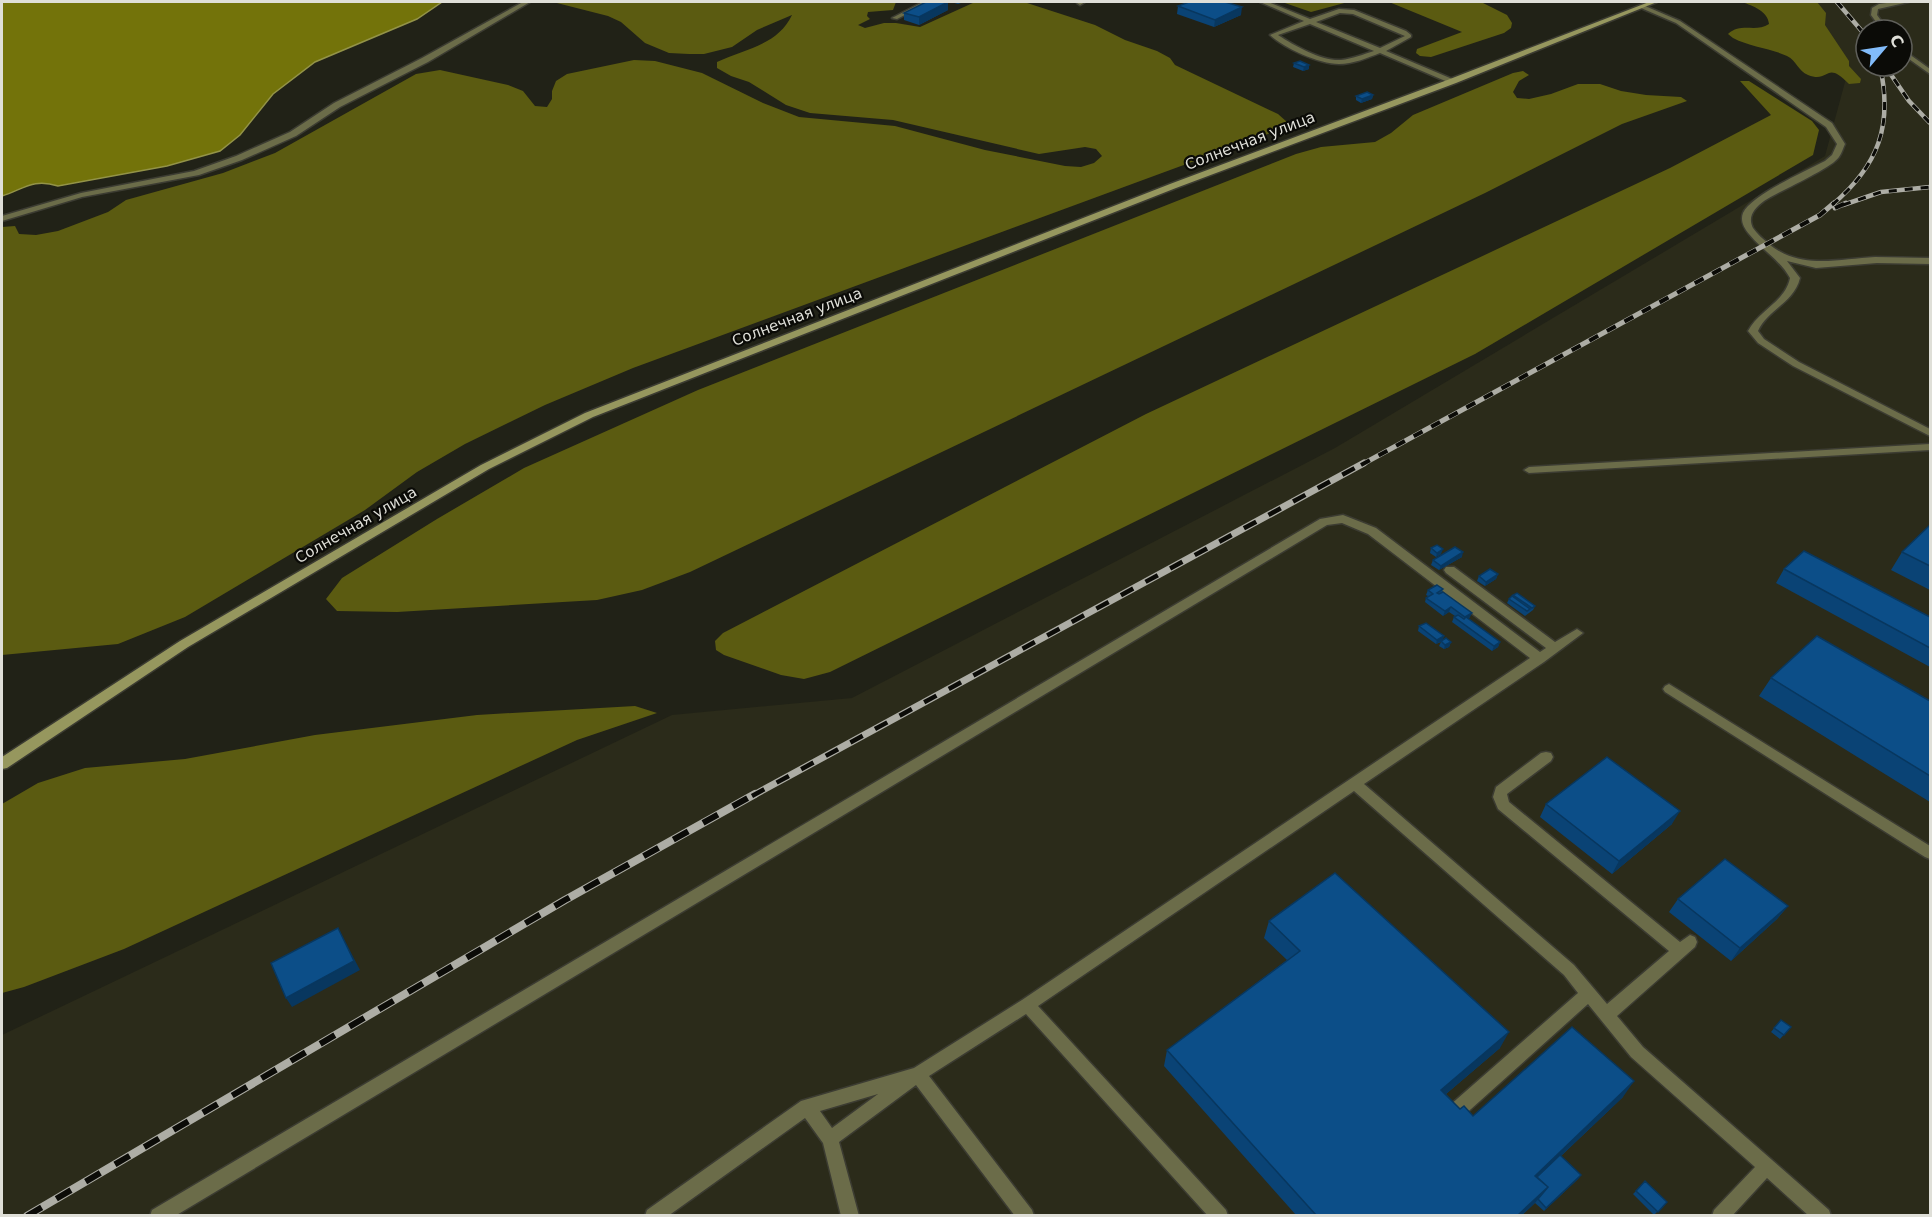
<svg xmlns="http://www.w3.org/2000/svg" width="1932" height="1217" font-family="'DejaVu Sans',sans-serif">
<rect width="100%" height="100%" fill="#212217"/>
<path fill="#2b2b1a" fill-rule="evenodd" d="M1806 2H1930V1215L2 1216V1035L672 715 852 698 1335 448 1825 156 1848 71ZM1866 30H1902V66H1866Z"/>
<path fill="#5b5b11" d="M553 2H896L893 10 868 12 867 16 870 19 858 25 865 28 884 23H896L920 27 975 2H1024L1095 25 1125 40 1157 51 1170 58 1175 65 1278 114 1287 122 1284 128 633 368 545 405 465 444 417 472 365 510 185 617 118 644 2 655V227L15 226 19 234 36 235 58 231 108 212 126 200 223 173 254 161 275 153 416 74 440 70 508 85 523 91 535 106 547 107 552 99V91L556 81 567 74 634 60 655 61 702 73 763 103 799 117 895 126 985 150 1065 166 1081 167 1094 163 1102 156 1096 149 1085 147 1039 154 893 120 810 113 786 105 749 82 731 76 717 68V62C745 49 778 45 792 15L757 30 732 47 704 54H689L669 53 645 43 621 22 608 16Z
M1282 2H1348L1311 12Z
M1389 2H1481L1507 15 1512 23 1511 28 1504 33 1431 57 1420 56 1416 53 1417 49 1462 32Z
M1742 2H1817L1826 13 1825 25 1849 61V66L1861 79 1860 83 1849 84C1825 59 1830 84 1808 75 1798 71 1797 61 1787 56 1770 48 1750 47 1733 38L1728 34C1741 22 1756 33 1769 24 1768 11 1753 6 1742 2Z
M1523 71 1529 75 1519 81 1513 92 1517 98 1529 99 1551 94 1578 84H1600L1621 91 1646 95 1681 97 1687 101 1622 124 1485 193 690 572 642 590 597 600 397 612 337 611 326 599 342 578 437 519 524 468 698 390 1296 154 1321 147 1375 142 1391 133 1413 115 1513 73Z
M1740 81H1749L1812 121 1819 130 1813 155 1475 354 830 672 804 679 781 675 724 655 716 650 715 641 723 633 1146 414 1670 168 1771 115Z
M635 706 657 713 577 740 124 949 24 987 2 993V804L38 783 85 768 185 759 315 735 477 715Z"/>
<path fill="#73730a" stroke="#939348" stroke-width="1.5" d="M2 2H442L417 19 315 62 273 94 240 135 220 151 167 166 58 186C33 178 24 189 2 196Z"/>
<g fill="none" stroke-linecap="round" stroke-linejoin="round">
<defs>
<path id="lane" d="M923 2H930L897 19 892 18Z
M1078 2H1085L1080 5 1077 3Z
M1260 2H1268L1310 19 1339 9 1354 10 1406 31 1411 35V37L1386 51 1457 81 1450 83 1380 53C1367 58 1353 64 1339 64 1319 64 1284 48 1270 35L1304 21ZM1340 13 1353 14 1405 36 1380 48 1316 22ZM1310 24 1374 51C1364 54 1352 59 1341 60 1321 61 1295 46 1278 35Z
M1894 2H1909L1878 9 1877 15 1888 30H1882L1871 15 1872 8 1879 4Z
M1641 6H1645L1680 21 1832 123 1845 144C1843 148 1842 153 1839 157 1831 169 1781 190 1764 201 1755 208 1747 216 1753 228 1757 234 1763 239 1769 244 1799 270 1839 259 1875 257 1893 257 1912 258 1930 258V264L1877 263 1816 268 1787 261 1800 278C1794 303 1768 309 1758 331L1764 339 1799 362 1930 429V436L1793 366 1758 343 1748 331C1759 310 1785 302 1790 278 1780 260 1762 250 1749 234 1744 228 1740 221 1743 213 1751 195 1806 171 1825 161L1832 155 1837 144 1826 127 1676 23 1641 8Z
M1902 49 1930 69V74L1902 54Z
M1930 444V450L1529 473 1524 470 1529 467Z
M1343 515 1376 528 1540 652 1546 648 1446 573 1444 570 1446 567H1454L1555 642 1577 629 1583 633 1544 662 1364 784 1574 965 1607 1004 1669 951 1498 809 1493 797 1496 787 1541 753 1546 752 1551 753 1553 757 1551 761 1507 794 1509 802 1680 942 1690 935 1695 937 1697 942 1695 947 1617 1016 1643 1047 1829 1210 1831 1216H1809L1767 1178 1732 1216H1712L1714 1210 1755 1167 1631 1057 1588 1004 1461 1118 1455 1120 1449 1118 1447 1112 1449 1106 1578 993 1564 975 1354 791 1038 1006 1226 1210 1228 1216H1208L1026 1014 929 1076 1032 1210 1034 1216H1015L916 1085 839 1142 859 1216H841L823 1143 805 1118 668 1216H645L647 1210 801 1101 914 1068 1022 1000 1530 658 1368 534 1342 523 1327 525 175 1216H150L152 1210 1320 519ZM878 1094 832 1128 820 1111Z
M1669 684 1930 846V859L1925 857 1665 692 1663 689 1665 686Z"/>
<path id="street" d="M523 2H530L428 62 340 107 296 136 242 160 199 175 82 197 2 221V216L81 193 194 171 236 156 290 132 334 103 422 58Z"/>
<path id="secondary" d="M1649 2H1657L1456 83 1176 188 593 417 489 469 188 647 7 768 2 769V757L180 641 481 465 585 413 1170 184 1450 79Z"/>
</defs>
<use href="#lane" stroke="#3c3c32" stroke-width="3"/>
<use href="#street" stroke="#3c3c32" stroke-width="3"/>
<use href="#secondary" stroke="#3c3c32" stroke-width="3"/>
<use href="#lane" fill="#6b6c49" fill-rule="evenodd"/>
<use href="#street" fill="#6b6c49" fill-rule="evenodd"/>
<use href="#secondary" fill="#96975e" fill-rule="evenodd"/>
<defs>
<path id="rail-far3" d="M1837 2 1866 36
M1885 66 1909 101 1930 123
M1832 205C1879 165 1893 125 1880 66
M1843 205 1881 192 1930 187"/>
<path id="rail-far2" d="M1835 208 1846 203
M1361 465 1820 215 1834 203"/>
<path id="rail-far1" d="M752 796 1364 463"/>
<path id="rail" d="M27 1216 565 900 755 794"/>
</defs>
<use href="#rail-far3" stroke="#adada5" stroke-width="4.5"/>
<use href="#rail-far2" stroke="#adada5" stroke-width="5"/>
<use href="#rail-far1" stroke="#adada5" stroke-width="7"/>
<use href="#rail" stroke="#adada5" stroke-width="8"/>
<use href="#rail-far3" stroke="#0b0b07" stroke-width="3" stroke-dasharray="8" stroke-linecap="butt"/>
<use href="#rail-far2" stroke="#0b0b07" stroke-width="4" stroke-dasharray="10" stroke-linecap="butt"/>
<use href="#rail-far1" stroke="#0b0b07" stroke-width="4.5" stroke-dasharray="14" stroke-linecap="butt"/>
<use href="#rail" stroke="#0b0b07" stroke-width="6" stroke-dasharray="17" stroke-linecap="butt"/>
</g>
<path fill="#0a4375" d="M951 2H964L958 4Z
M1178 6 1241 15 1214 27 1177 14Z
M948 10 919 25 904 20V13Z
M1294 63 1309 65V69L1303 71 1293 67Z
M1373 95 1372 99 1361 103 1356 100V96Z
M1930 525V590L1891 570 1902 552Z
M1431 548 1441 554 1436 557 1430 553Z
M1462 557 1439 570 1431 565 1433 560Z
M1784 569 1930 617V667L1776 583Z
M1498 574 1496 579 1485 586 1477 581 1479 576Z
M1443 589 1442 592 1470 617 1468 619 1500 642 1498 647 1492 651 1452 622 1454 617 1455 616 1449 612 1443 616 1425 602 1426 598 1428 596 1426 595 1428 590Z
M1513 595 1535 606 1533 610 1525 616 1507 603 1509 599Z
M1419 626 1444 636 1442 640 1451 642 1449 647 1444 649 1439 646 1441 642 1436 644 1418 631Z
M1771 678 1930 701V802L1759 696Z
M1546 804 1672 824 1612 874 1540 817Z
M1678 899 1788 906 1777 919 1731 961 1669 912Z
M1269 921 1500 1048 1446 1094 1460 1109 1473 1116 1623 1097 1561 1156 1581 1175 1578 1179 1544 1211 1535 1203 1522 1215H1296L1164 1066 1167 1050 1287 960 1264 938Z
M1781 1020 1791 1027 1780 1039 1771 1032Z
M1636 1191 1667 1202 1654 1215 1633 1194Z"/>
<path fill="#08375f" d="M948 2V10L919 25V17Z
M1242 7 1241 15 1214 27 1215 20Z
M1309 65V69L1303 71 1304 67Z
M1373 95 1372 99 1361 103 1362 99Z
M1443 549 1441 554 1436 557 1437 553Z
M1463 552 1462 557 1439 570 1441 566Z
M1498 574 1496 579 1485 586 1486 582Z
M1451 607 1449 612 1443 616 1445 611Z
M1472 613 1470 617 1463 622 1465 617Z
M1444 636 1442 641 1436 644 1437 640Z
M1451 642 1449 647 1444 649 1445 645Z
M1500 642 1498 647 1492 651 1494 646Z
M1680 811 1672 824 1612 874 1619 861Z
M1788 906 1777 919 1731 961 1740 948Z
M338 928 360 970 292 1007 286 998Z
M1509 1032 1500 1048 1433 1105 1441 1090Z
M1634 1081 1623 1097 1528 1187 1535 1176Z
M1581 1175 1578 1179 1544 1211 1546 1208Z
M1548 1187 1535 1203 1522 1215H1518Z"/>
<path fill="#0c4e88" stroke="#08375f" stroke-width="1.5" d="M926 2H948L919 17 904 13Z
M1189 2H1225L1242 7 1215 20 1178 6Z
M1300 61 1309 65 1304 67 1294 63Z
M1367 92 1373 95 1362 99 1356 96Z
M1930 525V566L1902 552Z
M1437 545 1443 549 1437 553 1431 548Z
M1455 547 1463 552 1441 566 1433 560Z
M1804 551 1930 617V648L1784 569Z
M1490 569 1498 574 1486 582 1479 576Z
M1437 585 1443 589 1437 593 1439 594 1443 592 1472 613 1465 617 1451 607 1445 611 1426 598 1433 594 1428 590Z
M1517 593 1535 606 1532 608 1513 595Z
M1512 596 1530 609 1527 611 1509 599Z
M1458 615 1464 619 1466 617 1500 642 1494 646 1454 617Z
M1426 623 1444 636 1437 640 1419 626Z
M1817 636 1930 701V776L1771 678Z
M1446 638 1451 642 1445 645 1441 641Z
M1607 757 1680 811 1619 861 1546 804Z
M1725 859 1788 906 1740 948 1678 899Z
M1335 873 1509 1032 1441 1090 1460 1109 1464 1106 1473 1116 1572 1027 1634 1081 1535 1176 1548 1187 1518 1215H1316L1167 1050 1300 951 1269 921Z
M338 928 354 961 286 998 271 963Z
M1781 1020 1791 1027 1784 1035 1774 1028Z
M1560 1155 1581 1175 1546 1208 1538 1199 1548 1187 1537 1177Z
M1645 1181 1667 1202 1658 1212 1636 1191Z"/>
<g text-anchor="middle" stroke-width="4.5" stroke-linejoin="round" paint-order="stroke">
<g font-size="15" fill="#dfdfd8" stroke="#0b0b07">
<text transform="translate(1250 141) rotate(-21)" y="5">Солнечная улица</text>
<text transform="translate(797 317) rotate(-21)" y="5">Солнечная улица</text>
<text transform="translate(356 525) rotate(-30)" y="5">Солнечная улица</text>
</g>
</g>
<rect width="1932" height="1217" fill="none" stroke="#dfdfd8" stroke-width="6"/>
<g transform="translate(1884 48) rotate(61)"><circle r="28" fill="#0b0b07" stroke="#60605b" stroke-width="1.5"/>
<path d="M0-4.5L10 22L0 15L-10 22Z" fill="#82bcfa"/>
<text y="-9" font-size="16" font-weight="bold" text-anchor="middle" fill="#dfdfd8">С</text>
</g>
</svg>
